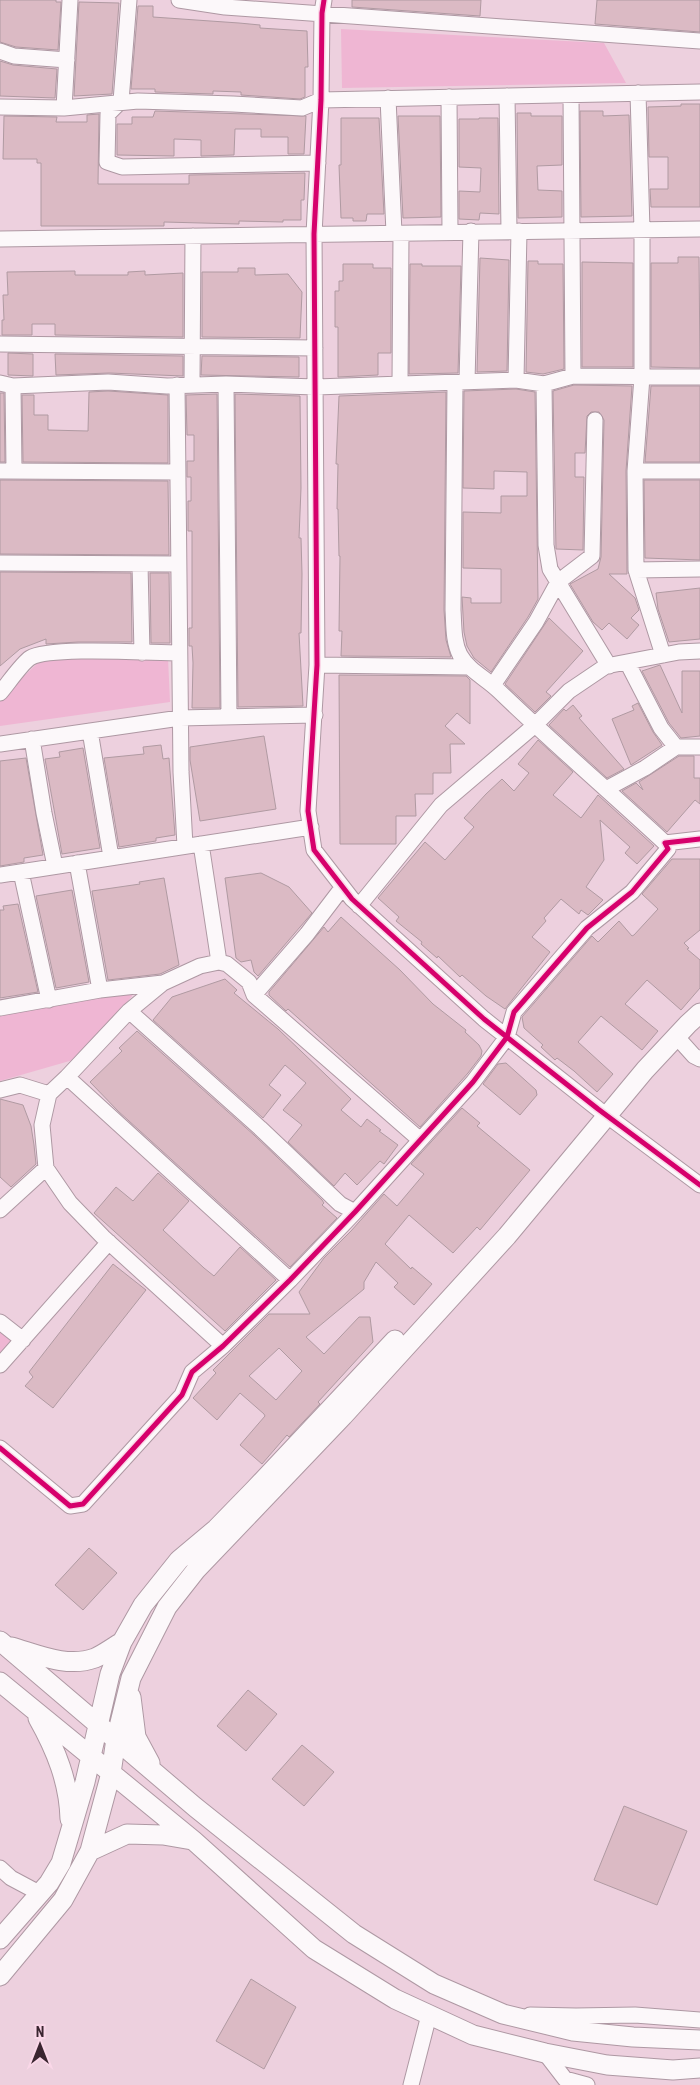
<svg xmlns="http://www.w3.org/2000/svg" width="700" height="2085" font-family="'Roboto Condensed',sans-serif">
<rect width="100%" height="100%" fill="#edd0de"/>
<path fill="#efb6d3" d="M341 29 604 43 626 83 342 88Z
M43 658H168L170 702 0 726V699Z
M132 986V996L80 1058 0 1081V1008Z
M0 1332 15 1342 0 1360Z"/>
<path fill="#dbbac4" stroke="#b09aa2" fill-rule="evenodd" d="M0 0H56V2H61L58 50 16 47 0 42Z
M352 0H481L480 16 352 7Z
M597 0H700V32L595 24Z
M79 2 119 3 112 94 74 96Z
M138 6H153V17L239 23 260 25V28L307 31 308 67H305V97L300 99 241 95V92L213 91V94L155 92V89H131Z
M0 61 13 65 57 69 55 98 0 96Z
M681 104H700V207H651L650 189H668V157H649L648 107 681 106Z
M155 111 306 116 304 154H288V137H261V129H235L234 155 201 156V140L174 139V156L117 155V124H132V117H153Z
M580 111H603V116L629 115 632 216 581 217Z
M517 113H531V116H562V165L537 166 538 190 562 191V217L518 218Z
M99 114 98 184H189V175L305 173 304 200H301V220H283V222L239 221V224L164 222V226H41V163H37V159H3L4 116 57 117 56 122H87V115Z
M398 116H440L441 217 403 218Z
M341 118H379L384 214H367L366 221H353V218H341L339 165H341Z
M479 118H498L499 214 480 213 479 220 459 219V191L480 192 481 168 459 167V119H479Z
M678 257H699L700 368 651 367V263H678Z
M480 258 509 260 507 371 477 372Z
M528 261H538V264H563L564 369 543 374 526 372Z
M582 262 633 263V367H582Z
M343 264H373V268H391V353H378V375L338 377V327H335V291H339V281H343Z
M410 264H422V266H461L458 373 409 374Z
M238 268H255V275L288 274 302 292 300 338 202 337V272H238Z
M75 271V275H128V272L145 271V275L183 273V337L55 335V324H32V335H2V320H4L3 295H8L7 272Z
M8 353 33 354V376L8 375Z
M55 354 183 356V376L109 373 56 375Z
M202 356 299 357V377L201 375Z
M574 385 632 386 626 471 627 574H609L635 598 639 610 631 618 639 625 627 639 609 623 602 630 593 622 570 584 598 569 601 557 604 420 599 412H591L587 416 585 453H575V477H584L583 550 556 549 553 391Z
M651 386H700V462H645Z
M516 389 535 392 538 599 528 617 491 672 474 658 467 646 464 632 462 597 471 598V603H501V569L463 568V512L501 513V496H527V472L494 471V489L463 488 464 391Z
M108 391 168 395V463L23 462 22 395H34V415H48V430L88 431 89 392Z
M446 392 444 610 446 640 451 657 341 656 342 631H339L340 556H339L338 509H337L338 464H336L339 396Z
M0 393H4L5 462H0Z
M217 394 220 708H192L193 663 192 646H189V628H192V531H188V501H191V477H187V461H194V435H187L186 395Z
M235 394 300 396 301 488 299 538H301L302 574 301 633H299L303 706 238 707Z
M0 480 168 481 169 555 0 554Z
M644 480H700V560L645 558Z
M0 572 131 573 132 642H78L46 644V639L20 649 0 666Z
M150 573H169L170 643H151Z
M700 588V639L669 642 658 609 656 593Z
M549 618 583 651 546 692 551 696 535 712 505 684Z
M660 665 682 713V671H700V736L681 738 669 723 642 671Z
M339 675 466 676 470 680V724L457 713 445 726 465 744H450L451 773H433V794H415L416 816H396V844H340Z
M638 703 653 732 662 745 631 765 612 719 634 710 632 706Z
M573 705 582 716 579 718 624 769 607 778 549 725 564 709 566 711Z
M264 736 276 809 200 821 190 760V747Z
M538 740 573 772 553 795 581 818 598 795 654 846 637 864 625 853 630 847 600 820 604 860 586 887 603 900 588 915 581 910 579 914 561 899 544 918 546 921 532 937 550 952 505 1009 486 996 462 975 460 977 438 956 437 958 421 944 422 942 396 921 399 917 378 898 425 842 445 860 474 827 464 818 486 794 502 779 514 791 529 773 518 764Z
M161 745 163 759 169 758 175 835 156 838V841L119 847 104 758 144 754 143 747Z
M83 748 100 848 62 854 45 759 60 757 59 752Z
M679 756H694V778H700V804L695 800 667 832 622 791 636 783 643 790 639 782Z
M26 758 43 855 24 858V862L0 866V761Z
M672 859H700V930L684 943 689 948 687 949 700 960V988L681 1010 647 980 625 1004 658 1031 642 1050 601 1016 578 1042 613 1074 597 1092 574 1071 557 1058 555 1060 541 1047 543 1045 524 1028 522 1017 592 936 598 942 619 921 632 936 634 935 658 909 642 894Z
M261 873 289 887 312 913 258 976 254 972 251 960 241 962 236 958 225 878Z
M164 878 179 965 160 974 108 980 92 891 140 884 139 882Z
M72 890 89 982 56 988 36 896Z
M18 904 38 992 0 998V910H4L3 906Z
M341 917 400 970 433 1004 466 1030 465 1032 479 1045 482 1051 481 1056 468 1073 420 1127 288 1009 286 1011 269 995V992L324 927 328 932Z
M225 979 237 990 234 993 278 1029 351 1099 341 1110 361 1127 367 1119 381 1130 379 1131 398 1145 384 1164 380 1161 357 1185 345 1173 334 1186 288 1142 302 1125 283 1110 306 1083 285 1065 269 1085 281 1095 263 1118 153 1020 172 997Z
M137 1031 254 1135 322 1200 324 1203 322 1205 337 1218 290 1267 118 1111 90 1082 122 1051 119 1048Z
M506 1063 536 1090 537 1095 520 1115 483 1084 498 1064Z
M0 1099 23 1105 31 1126 34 1145 36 1164 11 1187 0 1177Z
M462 1108 480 1123 477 1126 530 1170 480 1230 477 1227 453 1253 409 1215 385 1244 411 1269 412 1267 432 1284 414 1305 394 1287 398 1283 376 1262 364 1282V1289L306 1337 324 1354 359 1317H370L373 1342 318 1402 320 1404 289 1437 287 1435 262 1464 240 1445 265 1416 264 1414 240 1393 217 1420 193 1398 216 1373 213 1370 269 1314H310L299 1292 324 1258 351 1231 384 1194 397 1206 424 1174 411 1164ZM279 1348 302 1371 276 1400 249 1376Z
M158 1173 189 1201 163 1230 204 1268 214 1276 240 1247 276 1280 225 1331 94 1213 116 1187 133 1201Z
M113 1264 146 1290 53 1408 25 1386 33 1377 29 1372Z
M89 1548 117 1573 83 1610 55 1585Z
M248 1690 277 1714 246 1751 217 1726Z
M302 1745 334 1772 304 1806 272 1779Z
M624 1806 687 1831 657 1905 594 1880Z
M251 1979 296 2007 264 2069 216 2041Z"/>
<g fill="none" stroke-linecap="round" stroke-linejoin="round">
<defs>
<path id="minor" d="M129 0 121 101 108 114 107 162 122 167 318 163
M179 0 225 7 700 41
M324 0 322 13 321 100 314 234 317 665 308 811 314 850 352 899 484 1019 598 1109 700 1185
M0 51 14 56 67 60
M638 93 642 230V377L635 471 636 570 663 655
M571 95 573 376
M507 96 509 231
M449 97 450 232
M388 98 394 233
M0 107 64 108 138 101 233 104 302 108 321 100 700 92
M64 108 70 0
M0 239 700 229
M0 344 315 348
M516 380 519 231
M467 381 471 231
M0 383 13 386 108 382 167 386 226 384 316 387 516 380 544 384 573 376 700 377
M455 383 453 610C454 625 453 641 460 655 469 671 486 678 499 691 553 743 610 792 665 843
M192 384 193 236
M226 384 229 717
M400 384 401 234
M544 384 546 545 550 569 609 666
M177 385 181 772 185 846
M13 386 14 470
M0 471 178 472
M635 471H700
M0 563 178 564
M140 564 142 653
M636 570 700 569
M627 662 661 728 676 747
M317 665 469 667
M493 685 536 622 558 582 592 556 595 420
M0 693C7 685 22 663 30 658 50 646 150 653 179 653
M90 731 111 857
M32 739 44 813 55 866
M0 744 180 718 315 715
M606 789 645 768 676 747H700
M201 844 219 962
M21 872 49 1000
M0 875 311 827
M359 906 441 805 535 725 569 691 606 666 679 652 700 651
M100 990 163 983
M254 995 307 934 342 888
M0 1008 100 990 77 863
M129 1011 260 1128 340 1204 355 1212
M676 1036 694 1056 700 1059
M0 1090 20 1085 49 1094
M46 1168 42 1125 49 1094 67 1077
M0 1210 46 1168 70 1203 103 1237 223 1346
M290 1280 67 1077 129 1011 163 983 200 966 219 962 227 964 249 982 254 995 419 1139
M0 1322 23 1340
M0 1365 109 1242
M0 1448 70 1506 83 1504 182 1395 192 1372 223 1346 290 1280 355 1212 473 1082 507 1037 514 1012 587 928 632 892 668 849 665 843 700 839
M0 1868 11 1878 41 1894
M530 2015 576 2016 635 2015 700 2020
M545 2053 565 2079 587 2085
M411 2085 429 2015"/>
<path id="major" d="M0 1641 195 1807 354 1934 434 1984 503 2014 573 2031 633 2037 700 2040
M12 1647C39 1655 68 1668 95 1658 104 1654 113 1647 122 1642
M0 1682 193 1840 314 1949 395 1999 473 2035 545 2053 607 2065 673 2070 700 2068
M131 1697 136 1737 150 1763
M38 1718C56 1750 69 1782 70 1819
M90 1851 127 1834 163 1835 192 1840
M0 1939 49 1883 61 1863 85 1782 110 1674 122 1642 143 1605 179 1560 216 1529 254 1490 395 1340
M0 1976 63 1900 90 1851 111 1773 116 1739 131 1678 167 1607 196 1570 343 1416 507 1236 645 1070 688 1024 700 1013"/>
</defs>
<use href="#minor" stroke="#ae98a3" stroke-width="17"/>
<use href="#major" stroke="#ae98a3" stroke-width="21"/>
<use href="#minor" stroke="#fcf8fa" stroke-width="15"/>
<use href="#major" stroke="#fcf8fa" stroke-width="19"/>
<defs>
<path id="cycleway" d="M324 0 322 13 321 100 314 234 317 665 308 811 314 850 352 899 484 1019 598 1109 700 1185
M0 1448 70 1506 83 1504 182 1395 192 1372 223 1346 290 1280 355 1212 473 1082 507 1037 514 1012 587 928 632 892 668 849 665 843 700 839"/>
</defs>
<use href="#cycleway" stroke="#fad7e8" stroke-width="8"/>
<use href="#cycleway" stroke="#d6006c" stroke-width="5"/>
</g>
<g transform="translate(40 2045)" stroke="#fad7e8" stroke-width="4" paint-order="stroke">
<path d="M0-4L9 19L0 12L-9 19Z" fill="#3a2530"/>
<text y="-8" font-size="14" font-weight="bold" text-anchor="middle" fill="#3a2530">N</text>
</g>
</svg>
